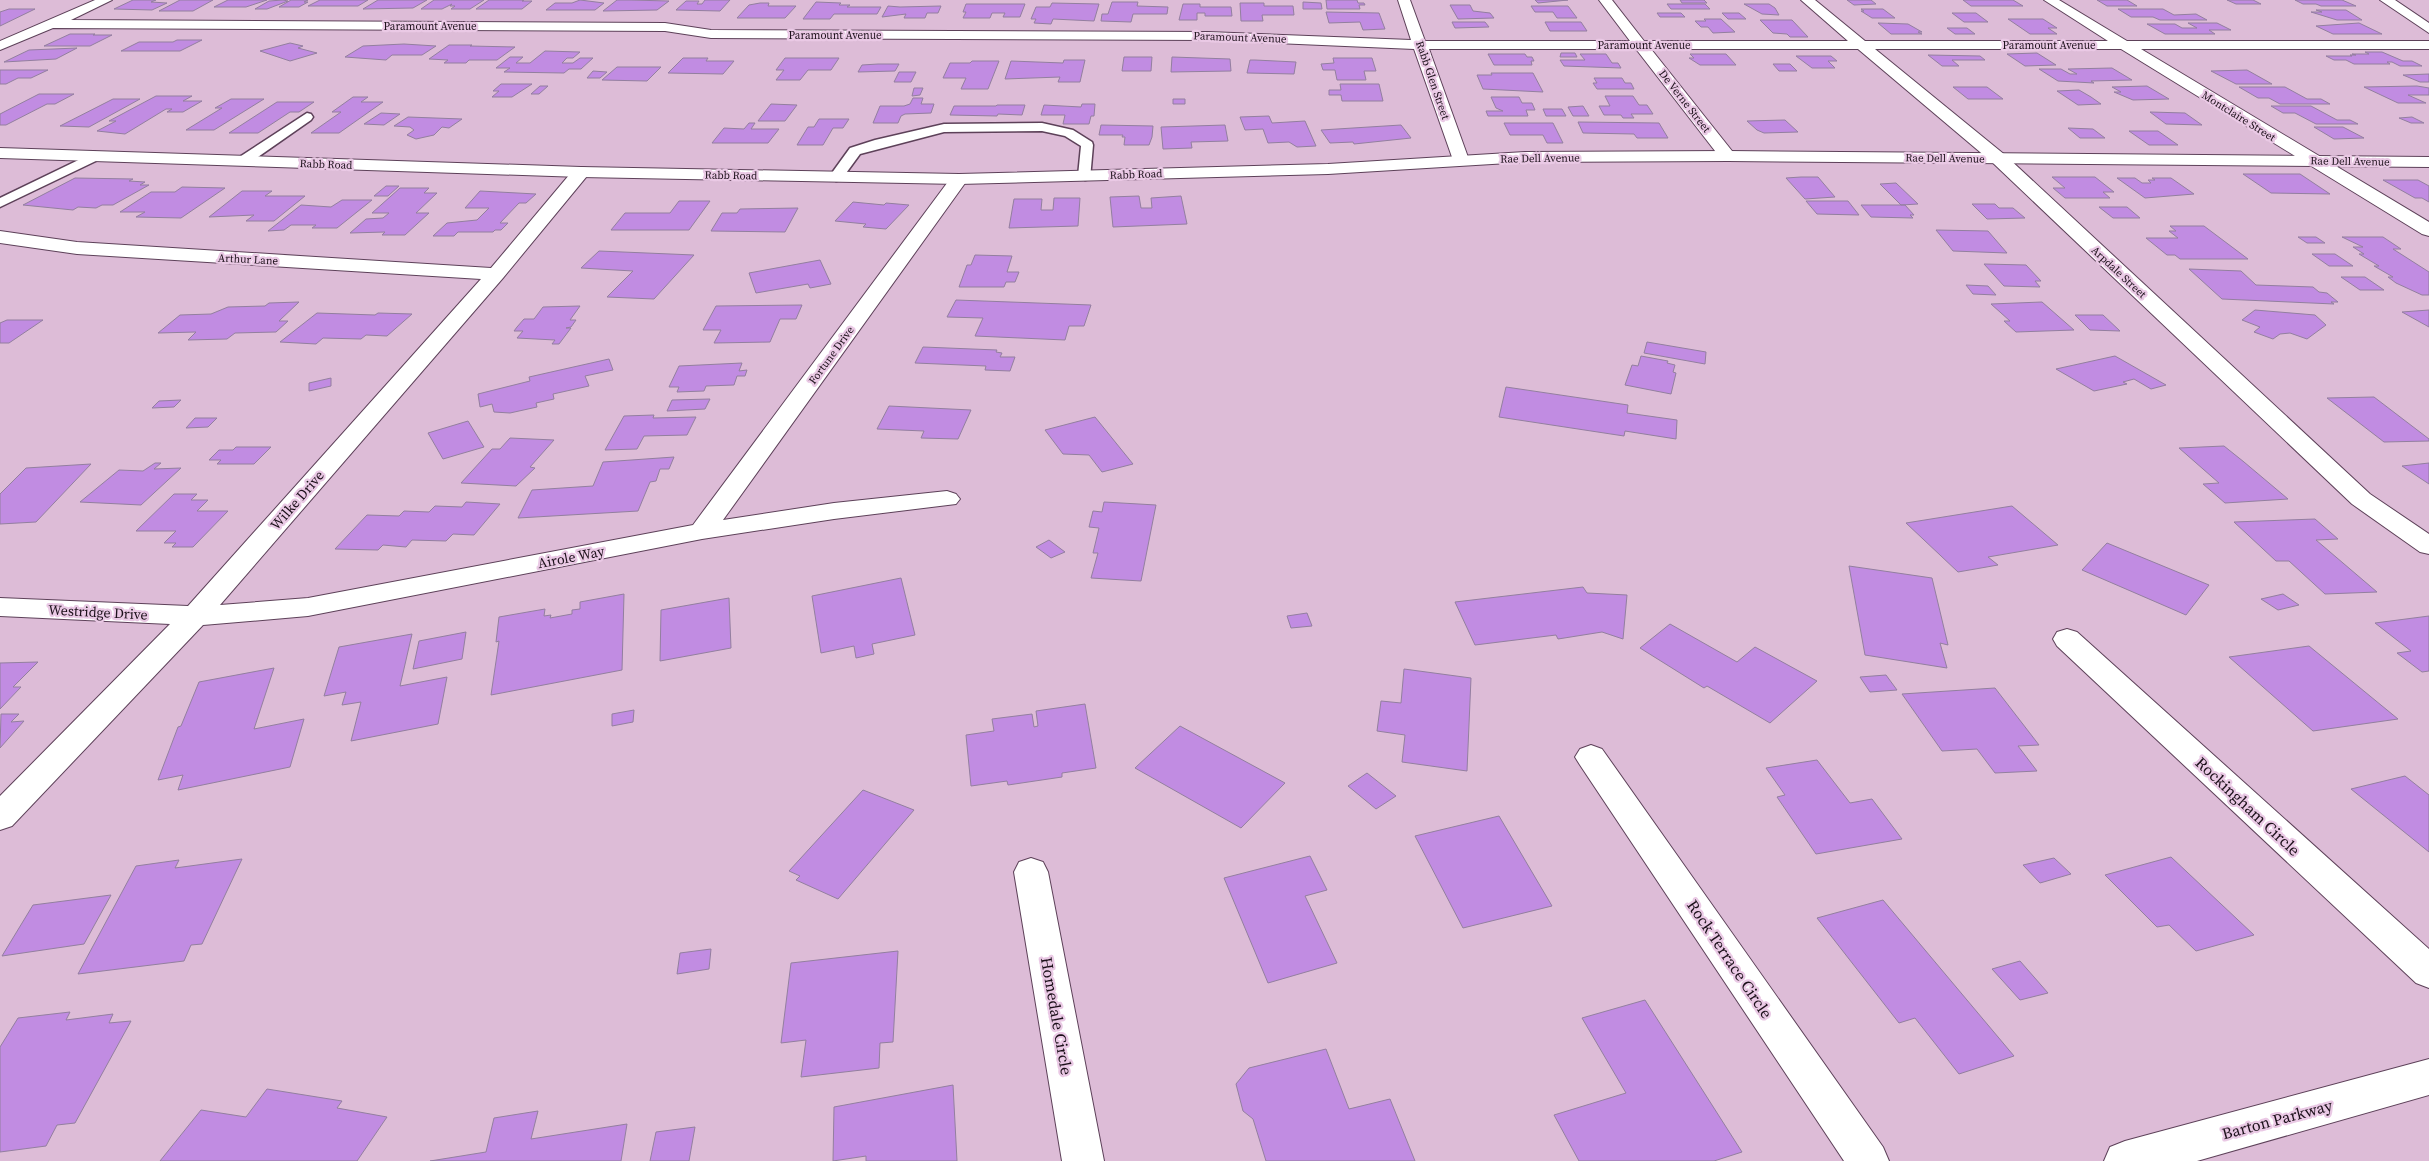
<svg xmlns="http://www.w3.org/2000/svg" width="2429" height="1161" font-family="'Source Serif 4',serif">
<rect width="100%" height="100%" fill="#ddbcd7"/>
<path fill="#c18ce2" stroke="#937f9f" d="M133 0H156L151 2 167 3 152 10 114 9Z
M180 0H213L193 11H159Z
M228 0H267L246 7H214Z
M291 0H308L304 2H308L299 7H279Z
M320 0H368L358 6H308Z
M378 0H427L413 8 363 9Z
M434 0H484L470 9H451L455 6H450L452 4 442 9H421Z
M489 0H524L522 1H532L522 9H476Z
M580 0 604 3 595 10H546L555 3H572Z
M617 0H630L669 1 657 10 603 11Z
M705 0H730L720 11 676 10 686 1H699L697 4H702Z
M1326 0H1357L1358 3H1364L1365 5H1359L1360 9H1327Z
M1535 0H1568L1538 3Z
M1680 0H1704L1707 3H1682Z
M1847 0H1871L1876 4 1854 5Z
M1963 0H2013L2023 6H1971Z
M2097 0H2127L2137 6H2107Z
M2227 0H2253L2261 4H2236Z
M2295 0H2342L2356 6H2321L2316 4H2303Z
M269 1 283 0 288 1 267 9H255Z
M816 2 841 3 839 5H850L847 7H881L877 14H834L830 19H803Z
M1112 2H1138L1137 6 1168 7 1167 14H1133L1131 22 1101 21 1102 14H1108Z
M1303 2 1321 3 1322 9H1303Z
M760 3H769L768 6H796L785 18H737L749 5Z
M1052 3 1099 4 1094 21 1053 19 1051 24 1034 23 1036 19H1031L1036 7H1050Z
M1240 3H1264V6H1293L1294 15H1262L1263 21H1241Z
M966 4H1025L1020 17H1003L1005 13H992L990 18H963L966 12H963Z
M1183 4H1200V7H1231L1232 16H1205V13H1197V20H1179Z
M1667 4H1705L1710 9H1671Z
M1744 4H1769L1775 8 1779 15 1762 14Z
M1450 5H1470L1473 11 1490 13 1494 18 1458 19Z
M888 6 900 7 941 6 938 13H927L925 18H904L906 14 882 17Z
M1531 6H1568L1577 18H1557L1553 12H1535Z
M9 9H35L0 26V12Z
M1861 9H1883L1895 18H1872L1861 11H1864Z
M2118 9H2163L2174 15 2196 14 2207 20H2160L2153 17H2131Z
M2316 10H2346L2362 20H2337L2311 12H2322Z
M1326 12 1379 13 1385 29 1363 30 1360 22 1329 23Z
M1657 13H1681L1685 17H1660Z
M1722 13H1739L1746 19H1728Z
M1952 13H1976L1988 22H1964Z
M1704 19H1721L1735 32 1713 33 1708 27H1701L1695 21H1706Z
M2008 19H2043L2057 28H2048L2057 34H2030Z
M1760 20H1792L1808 37H1790L1787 34 1773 33Z
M1452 22H1485L1489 27 1455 28Z
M1545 22H1581L1587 31H1550Z
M1878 23 1908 24 1922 32H1918L1922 34H1891Z
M2188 23H2217L2231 30H2209L2215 34H2165L2147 24H2175L2182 28H2197Z
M2359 23 2382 34H2333L2316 26Z
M1947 28H1967L1975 34H1955Z
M70 34H95L93 35H112L90 46H44Z
M177 40H202L180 51H121L139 42H173Z
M290 43 303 46 298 48 317 53 290 61 260 51Z
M404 44 436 46 422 55H392L386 60 345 57 363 46Z
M449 45H472L470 46 515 47 497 60H469L466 63H444L448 60 429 59Z
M77 48 56 59 4 62 29 50Z
M545 51 580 52 573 58H567L562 63H573L580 58H593L581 69H569L564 73 504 72 510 68H496L510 57H523L516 63H530Z
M2365 52H2382L2403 61H2412L2422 66H2400L2392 62H2387L2390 64H2354L2346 60H2334L2326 56H2352L2350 55H2356L2352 54H2369Z
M1561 53H1575L1577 57H1560Z
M2037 53 2056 65 2025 66 2007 54Z
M1488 54H1525L1527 57H1532L1534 61H1531L1532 65H1494Z
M1580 54H1606L1612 63H1618L1621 68 1564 66 1560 60H1585Z
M1690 54H1726L1736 65H1700L1689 58H1694Z
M1928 55 1980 56 1985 60H1952L1959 66H1942Z
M1796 56H1831L1837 61H1828L1835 68H1812Z
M1124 57H1152L1151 71H1122Z
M1172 57 1230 59 1231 71 1171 72Z
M683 58H708L706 61H734L723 74 668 73Z
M785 58H839L831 70H808L800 80H776L784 70H776Z
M1333 58H1372L1376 71H1364L1366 80H1337L1335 70H1323L1321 64 1334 63Z
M1064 60H1085L1080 82H1058L1060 77 1005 79 1011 61 1063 63Z
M1250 60H1255L1296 62 1294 74 1247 73Z
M972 61H999L988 89H961L966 78H943L950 63H970Z
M878 64H899L895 71 858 72 862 65Z
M1773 64H1790L1797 71H1779Z
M617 67H661L647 81 602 80Z
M2112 68 2132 80 2091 81 2094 83 2058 81 2039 69H2061L2070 74H2077L2068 69Z
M0 70H48L31 78H18L6 84H0Z
M2247 70 2272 84H2236L2211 71Z
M593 71 607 72 600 78H587Z
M899 72H916L911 82H894Z
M1491 73H1533L1543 92 1483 89 1477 75H1492Z
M2429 74V82H2420L2403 75Z
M1594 78H1622L1625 83H1631L1634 89H1597L1593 83H1597Z
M501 84H532L512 97H492L499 91H493Z
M1340 84H1379L1383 101H1342L1341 95H1329V90H1341Z
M540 86H548L539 94H531Z
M2147 86 2169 99 2133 100 2114 92H2121L2112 87Z
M2417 86 2429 88V95H2408L2426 103H2398L2364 87Z
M1953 87H1987L2003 99H1968Z
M2239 87H2285L2307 99H2321L2330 104H2280L2269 98H2258Z
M914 88H923L920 95 912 96Z
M2079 90 2091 97 2101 104 2078 105 2057 91Z
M39 94H74L55 104H47L6 125H0V114Z
M156 96H192L183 101H202L183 112H167L172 109H166L125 134 97 131 116 121H109Z
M1605 96H1633L1639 105H1647L1653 114H1631L1634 118H1623L1621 115H1604L1599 106H1610Z
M353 97H368L361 102H383L339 133H311L341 112H332Z
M1491 97H1519L1522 103H1532L1535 110H1526L1528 116H1488L1486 111H1503L1496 108Z
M913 98H923L921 104H934L931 113 905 114 901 116 898 123H873L880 106H904L910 104Z
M113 99H140L89 127 60 126Z
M231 99H264L214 130H186L222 108H215Z
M1173 99H1185V104H1173Z
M277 102H314L299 112H290L258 133H229Z
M771 104 797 105 785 121H758Z
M1082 104H1095L1094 116H1091L1089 124H1063L1065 115H1041L1044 105 1081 107Z
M997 105H1025L1022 115 998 114 997 116 950 115 954 106H996Z
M1583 106 1589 116H1573L1568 107Z
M2271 106H2311L2337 120H2350L2358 124H2316L2295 113H2283Z
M1543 109H1562L1566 116H1546Z
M2150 112 2185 113 2202 125 2166 124Z
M381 113 400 114 384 125 364 124Z
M1269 116 1272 123 1305 121 1316 146 1297 147 1289 142 1268 143 1263 129 1245 130 1240 117Z
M408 117 462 119 449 128 442 127 434 135 416 139 407 135 414 130 410 127 394 126Z
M2412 117 2424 123H2411L2399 118Z
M819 119H849L843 128H833L823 145H797L808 127H814Z
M1785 120 1798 132 1764 133 1757 130 1747 121Z
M1578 122 1659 123 1668 138H1637L1634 134 1583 133Z
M749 123H755L751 129H779L768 143H712L724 128 744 129Z
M1504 123H1553L1563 143H1547L1543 135H1510Z
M1101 125 1153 126 1152 137 1149 145H1124L1125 137H1122L1123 135H1099Z
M1225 125 1228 141 1191 142 1192 148 1163 149 1161 127Z
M1401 125 1411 138 1354 144 1353 142 1330 143 1321 130Z
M2314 127H2343L2364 138 2334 139Z
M2068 128 2093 129 2105 138H2080Z
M2129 131H2158L2178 145H2149Z
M2243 174H2300L2330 194 2271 193Z
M1801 177H1818L1835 197 1805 199 1786 178Z
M2052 177H2095L2114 192H2103L2110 198H2065L2053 188H2065Z
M75 178 133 179 129 181 145 182 140 185H149L113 205H102L96 208 78 207 73 210 23 205Z
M2117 178H2135L2142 183H2151L2148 180H2155L2152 178H2171L2194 194 2145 198Z
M2383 180H2418L2429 186V202L2422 198H2415Z
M1896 183 1918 204 1901 205 1880 184Z
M386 186H399L388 196H374Z
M182 187 225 188 181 218 136 217 145 212H120L151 192H175Z
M400 188H429L424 193H437L416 213H429L405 235H382L385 232 350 233 366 219 383 218 389 213H372Z
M242 191H272L265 196H305L274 221H246L254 215 209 217Z
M480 191 536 194 526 203H519L500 223H508L501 230H495L493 232H458L454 236H433L447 223 477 220 489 208H465Z
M1139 196 1141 208H1152L1151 198 1181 196 1187 224 1113 227 1110 197Z
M1054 198H1080L1078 226 1009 228 1014 199H1042L1041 210H1053Z
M342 200H372L337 228H312L316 225H291L284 230 268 231 301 205 331 207Z
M679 201H710L689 230H611L625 213H670Z
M1806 201H1848L1859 215 1817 214Z
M853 202 884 205 886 203 909 205 886 229 863 227 866 224 835 221Z
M1972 204H1995L1999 208H2013L2025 218 1987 219Z
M1861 205H1905L1914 215H1910L1913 218 1871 217Z
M2099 207H2127L2140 218H2113Z
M798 208 785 232 711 231 722 213H737L740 209Z
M2170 226H2204L2248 259H2180L2175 255H2167L2146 238H2178L2169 231H2176Z
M1936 230 1988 231 2007 253 1953 251Z
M2298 237H2316L2325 243H2307Z
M2342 237H2383L2401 249H2393L2429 272V295H2422L2396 283 2388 277H2393L2374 266H2379L2359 254H2364L2353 247H2363Z
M599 251 694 255 654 299 607 297 633 271 581 268Z
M2312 254H2335L2353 266H2329Z
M975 255 1012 256 1007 272H1019L1015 282H1006L1004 287H959L967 265H971Z
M820 260 831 284 810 288 808 284 756 293 749 273Z
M1984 264 2026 265 2041 281H2035L2040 287 2004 286Z
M2189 269 2241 271 2256 285 2313 287 2319 292 2327 293 2338 302H2331L2334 304 2222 299Z
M2341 277H2365L2384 290H2360Z
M1966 285 1988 286 1996 295 1973 294Z
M956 300 1091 305 1084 326H1069L1065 340 975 336 983 318 947 317Z
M299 302 279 321H288L276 332 235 333 227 339 188 340 196 332 158 333 180 315 211 314 228 307 265 306 269 303Z
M2042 302 2074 330 2016 332 2004 321H2010L1991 304Z
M802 305 796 319H780L770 342 714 343 721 330H703L716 306Z
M580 306 570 320H576L571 327 566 328H571L559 344H552L555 340 517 338 523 331H514L517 327 524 319H534L543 307Z
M2255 310 2315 315 2326 325 2307 339 2290 333 2280 334 2273 339 2254 332 2260 327 2242 320Z
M2429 310V327L2402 312Z
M317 313 375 315 378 313 412 314 387 336 366 335 361 339 323 338 316 344 280 342Z
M2075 315H2103L2120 331 2090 330Z
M7 320H43L9 343H0V323Z
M1647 342 1706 352 1705 364 1644 353Z
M923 347 997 350 996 352 1002 353 1000 357H1015L1010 371 985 370 986 366 915 363Z
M1641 356 1668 361 1667 363 1675 365 1673 372 1676 373 1671 394 1625 385 1632 365 1638 366Z
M2115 356 2166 385 2151 389 2134 379 2123 382 2127 384 2094 391 2056 369Z
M609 359 613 370 585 376 589 386 553 394 554 399 536 403 537 407 510 413 494 412 492 404 480 407 478 394 530 381 529 377Z
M742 363 739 371 747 370 745 376H737L734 385 706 386 704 391 677 392 679 387H669L679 366Z
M331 378V386L309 391V383Z
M1506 387 1628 405 1627 413 1677 420 1676 439 1625 431 1624 436 1499 417Z
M2374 397 2429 439V441L2384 442 2327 398Z
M710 399 705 409 667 411 672 400Z
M181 400 174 407 152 408 159 401Z
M889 406 971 410 958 439 921 438 924 431 877 429Z
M654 415 653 418 696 417 687 435 644 436 637 449 605 450 624 416Z
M1095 417 1133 464 1102 472 1089 455 1063 454 1045 430Z
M195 418H217L208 427 186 428Z
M468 421 484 447 443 459 428 433Z
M510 438 554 440 530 467 535 468 516 486 461 483 492 449H500Z
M2224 446 2244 462 2288 499 2225 503 2203 484 2219 483 2179 448Z
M236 447H271L254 464H217L221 460H209L219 450H233Z
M674 457 669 469H660L656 481 650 482 638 511 518 518 532 490 593 486 603 462Z
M155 463H161L154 469 181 468 141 505 80 502 119 470 143 471Z
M2429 463V484L2402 466Z
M91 464 36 522 0 524V494L26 468Z
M174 494H197L191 500H208L197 511H228L193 547H172L176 543H164L176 531H136Z
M466 502 500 504 474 535 453 534 446 541 412 540 406 547 383 545 378 550 335 549 367 515 399 516 404 511 429 512 435 506 462 507Z
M1104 502 1156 505 1141 581 1091 578 1098 553H1093L1099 528 1089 527 1093 511 1102 512Z
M2012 506 2058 545 1988 557 1998 565 1958 572 1906 523Z
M2315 519 2338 539 2316 540 2377 592 2325 594 2289 561H2276L2234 522Z
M1049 540 1065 552 1051 558 1036 547Z
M2107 543 2209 585 2186 615 2082 570Z
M1849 566 1932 578 1948 645 1940 643 1947 668 1865 655Z
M901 578 915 635 872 644 874 654 856 658 854 646 821 653 812 596Z
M1583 587 1587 593 1627 595 1623 639 1602 632 1558 639 1556 635 1475 645 1455 602Z
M624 594 622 670 491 695 499 641 496 642 499 617 545 609 544 616 551 615 550 618 572 614V610L580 609V602Z
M2283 594 2299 605 2278 610 2261 599Z
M729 598 731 648 660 661 661 610Z
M1307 613 1312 626 1291 628 1287 616Z
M2429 616V671L2422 672 2397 653 2411 651 2375 623Z
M1670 624 1737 662 1755 647 1817 681 1770 723 1707 686 1704 688 1640 648Z
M466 632 462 659 413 669 419 641Z
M412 634 400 686 447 677 438 724 351 741 361 702 342 705 346 692 324 696 339 647Z
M2309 646 2398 719 2313 731 2229 657Z
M38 662 13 687H21L0 709V663Z
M274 668 254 729 304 719 290 767 178 790 183 775 158 780 178 727 181 726 199 682Z
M1404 669 1471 678 1467 771 1402 762 1405 735 1377 731 1381 701 1401 703Z
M1886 675 1897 690 1870 692 1860 677Z
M1995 688 2039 745 2018 746 2037 771 1995 773 1977 749 1942 751 1902 694Z
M1085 704 1096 768 1062 773V777L1008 785 1007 781 971 786 966 735 994 731 992 719 1032 714 1034 727 1038 726 1036 711Z
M634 710 633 722 612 726V714Z
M1 714H19L11 722 24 721 0 748Z
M1180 726 1285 783 1241 828 1135 768Z
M1817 760 1850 803 1872 799 1902 839 1816 854 1777 797 1785 795 1766 768Z
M1367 773 1396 796 1376 809 1348 786Z
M2405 776 2429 795V852L2351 789Z
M863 790 914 810 838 899 796 880 800 876 789 871Z
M1499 816 1552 906 1463 928 1415 836Z
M1310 856 1327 890 1305 896 1337 963 1268 983 1224 878Z
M2171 857 2254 935 2196 951 2169 925 2157 927 2105 875Z
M2054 858 2071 874 2040 883 2023 865Z
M242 859 202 944 191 945 184 961 78 974 136 866 179 860 175 868Z
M111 895 84 944 2 956 33 905Z
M1883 900 2014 1056 1959 1074 1915 1018 1899 1023 1817 918Z
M711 949 709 969 677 974 680 953Z
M898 951 893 1042 880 1043 879 1068 801 1077 806 1040 781 1043 791 963Z
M2020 961 2048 993 2020 1000 1992 969Z
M1645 1000 1742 1152 1714 1161H1579L1554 1115 1626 1093 1582 1018Z
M70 1012 66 1020 113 1014 109 1023 131 1021 75 1123 57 1125 46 1146 0 1152V1047L18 1018Z
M1326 1049 1349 1109 1390 1099 1415 1161H1266L1253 1119 1243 1111 1236 1084 1249 1068Z
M953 1085 957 1161H866V1156L833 1161 834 1107Z
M267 1089 342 1101 337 1108 387 1117 357 1161H160L201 1110 246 1117Z
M538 1111 531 1139 627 1124 621 1161H430L486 1152 494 1118Z
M695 1127 689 1161H650L656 1132Z"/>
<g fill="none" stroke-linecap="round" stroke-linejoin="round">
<defs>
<path id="service" d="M307 113 311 114 313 117 311 120 248 164H238L236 161 238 158Z
M1042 123 1073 130 1092 142 1093 145 1090 179 1085 180 1078 176 1081 146 1065 136 1042 131 944 132 860 154 841 180 836 181 829 177 850 148 875 140 944 124Z
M95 152 101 156 100 159 0 207V198Z"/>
<path id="minor" d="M95 0H112L71 20 665 23 711 30 1208 32 1411 40 1398 0H1410L1425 41H1630L1599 0H1612L1644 41H1848L1801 0H1815L1865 41H2108L2044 0H2059L2127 41H2429V49H2141L2429 222V236L2422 234 2121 49H1875L2005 155 2370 494 2429 534V554L2420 552 2352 504 1993 163 1858 49H1651L1736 156 1734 160H1722L1636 49H1429L1469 160 1467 164H1455L1453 160 1414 49 1208 40 711 38 665 31 53 28 0 50V41Z
M2380 0H2395L2429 23V33Z
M581 167 587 168 590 172 587 176 503 278 220 605 308 598 693 525 953 175H965L968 179 723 520 834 503 947 491 956 494 960 499 956 504 834 519 702 539 308 616 203 625 12 826 0 830V796L170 624 0 616V598L188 606 481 279 77 254 0 243V231L77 242 491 268 575 168Z
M2067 629 2077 632 2429 949V988L2416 983 2057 646 2053 639 2057 632Z
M1591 745 1602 749 1883 1147 1889 1161H1844L1580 765 1575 757 1580 749Z
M1031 858 1043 862 1048 872 1104 1161H1062L1014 872 1019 862Z
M2429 1059V1095L2197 1161H2104L2110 1147 2125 1141Z"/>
<path id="tertiary" d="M0 148 581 167 959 174 1328 164 1525 152 1728 151 2429 157V167L1728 161 1525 162 1328 174 959 184 581 177 0 158Z"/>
</defs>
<use href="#service" stroke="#5d4159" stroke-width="3"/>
<use href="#minor" stroke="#5d4159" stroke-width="2"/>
<use href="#tertiary" stroke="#5d4159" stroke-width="2"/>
<use href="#service" fill="#fff" fill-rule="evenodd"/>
<use href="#minor" fill="#fff" fill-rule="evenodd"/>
<use href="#tertiary" fill="#fff" fill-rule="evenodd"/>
</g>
<g text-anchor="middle" stroke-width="4.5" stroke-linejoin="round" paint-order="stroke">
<g font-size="11" fill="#1c101a" stroke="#eac9e5">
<text x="430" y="30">Paramount Avenue</text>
<text x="835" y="39">Paramount Avenue</text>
<text transform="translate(1240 37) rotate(2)" y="4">Paramount Avenue</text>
<text x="1644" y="49">Paramount Avenue</text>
<text x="2049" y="49">Paramount Avenue</text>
<text transform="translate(1433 80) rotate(71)" y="4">Rabb Glen Street</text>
<text transform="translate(1685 101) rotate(52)" y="4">De Verne Street</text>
<text transform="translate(2239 116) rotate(32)" y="4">Montclaire Street</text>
<text transform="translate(1540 158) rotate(-1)" y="4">Rae Dell Avenue</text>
<text transform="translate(1945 158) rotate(1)" y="4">Rae Dell Avenue</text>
<text transform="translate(2350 161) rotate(1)" y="4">Rae Dell Avenue</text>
<text transform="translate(326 164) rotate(2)" y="4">Rabb Road</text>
<text transform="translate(1136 174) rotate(-2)" y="4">Rabb Road</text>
<text transform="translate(731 175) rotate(1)" y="4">Rabb Road</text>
<text transform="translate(248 259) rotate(3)" y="4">Arthur Lane</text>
<text transform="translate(2119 272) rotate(43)" y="4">Arpdale Street</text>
<text transform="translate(831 355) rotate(-54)" y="4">Fortune Drive</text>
</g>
<g font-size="14" fill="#1c101a" stroke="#eac9e5">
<text transform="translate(297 500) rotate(-49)" y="5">Wilke Drive</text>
<text transform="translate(571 557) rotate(-11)" y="5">Airole Way</text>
<text transform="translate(98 612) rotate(3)" y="5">Westridge Drive</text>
</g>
<g font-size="16" fill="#1c101a" stroke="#eac9e5">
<text transform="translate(2248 806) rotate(43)" y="6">Rockingham Circle</text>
<text transform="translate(1730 959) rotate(56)" y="6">Rock Terrace Circle</text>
<text transform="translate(1057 1016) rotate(80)" y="6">Homedale Circle</text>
<text transform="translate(2277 1119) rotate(-15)" y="6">Barton Parkway</text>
</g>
</g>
</svg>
